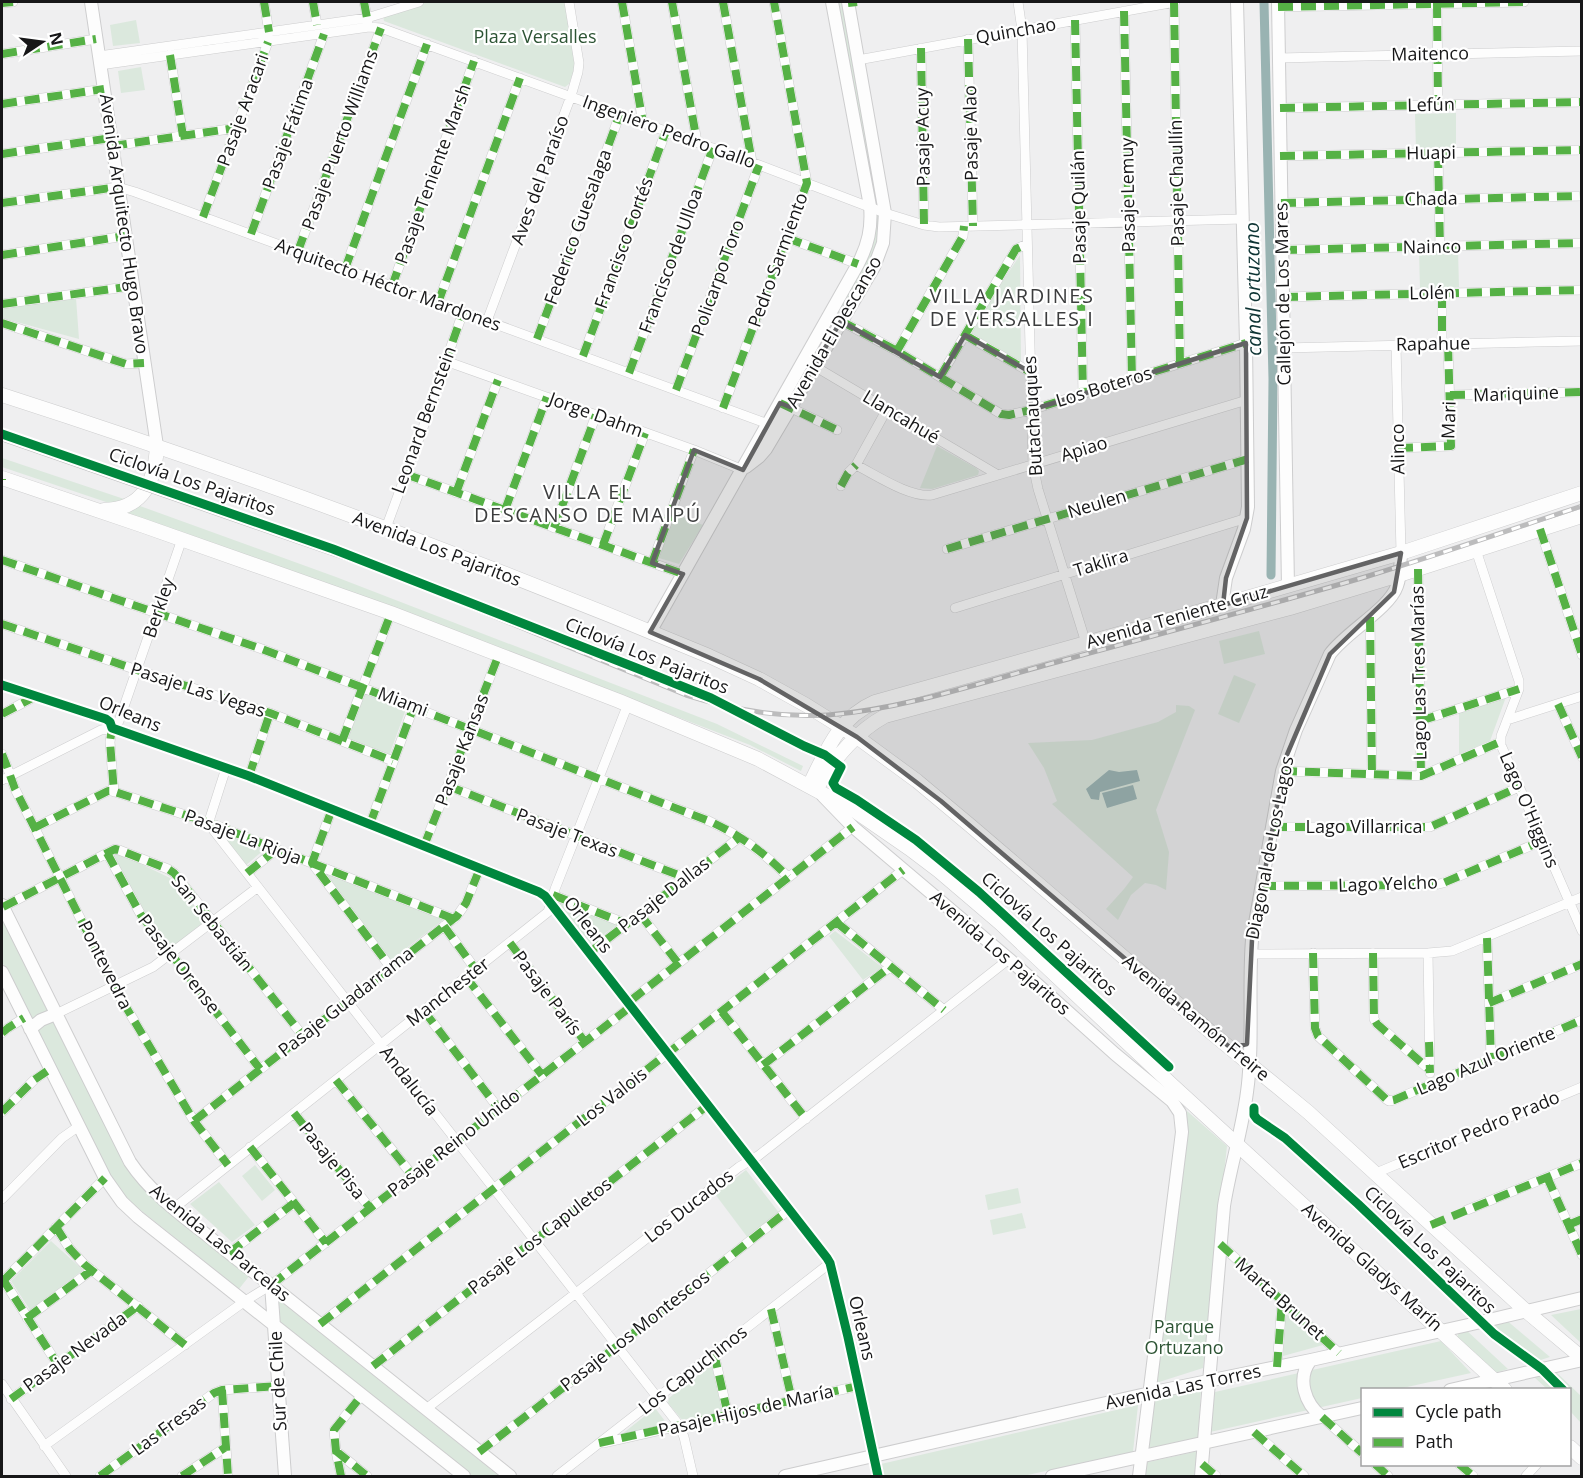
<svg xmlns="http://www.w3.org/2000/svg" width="1583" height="1478" font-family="'Open Sans',sans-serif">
<rect width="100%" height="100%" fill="#efeff0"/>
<path fill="#dbe8dd" d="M428 2H565L576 64 569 84 565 87 384 21 383 16Z
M835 2H842L877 203 871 201Z
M136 20 140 43 113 46 110 25Z
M141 67 145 90 121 93 118 71Z
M1456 113V150L1416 151 1415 114Z
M874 213 881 217V232L875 253 817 354 813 351 864 259Z
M1458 250 1459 287 1420 289 1419 251Z
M1020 255 1021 362 969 332Z
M76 298 79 339 2 318V308Z
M937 446 976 468 979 471 978 475 932 489 920 488Z
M2 458 127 500 109 503 2 467Z
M140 506 336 577 717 724 803 766 801 771 750 745 393 607 121 513 133 510Z
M675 514 703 525 679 564 659 558Z
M1259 631 1265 654 1224 664 1219 641Z
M1234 675 1256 684 1239 723 1218 714Z
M365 691 406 709 389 756 344 739Z
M1506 697 1490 741 1459 754V712Z
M1176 705 1189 706 1195 710 1156 810 1169 852 1166 890 1156 885 1145 883 1131 895 1118 920 1106 909 1124 889 1133 877 1052 804 1057 801 1044 768 1028 743 1092 740 1158 722 1176 712Z
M216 829 265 849 245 866Z
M116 852 170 878 206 920 172 948 137 902 111 855Z
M320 870 443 920 391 960Z
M554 899 618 924 589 945 552 902Z
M2 918 127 1165 250 1275 239 1289 133 1204 123 1195 114 1183 2 962Z
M835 931 882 967 863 980 829 936Z
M1187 1111 1227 1146 1203 1368 1156 1383Z
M255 1165 275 1190 262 1201 242 1176Z
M746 1170 780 1214 748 1238 715 1194Z
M219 1182 255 1225 232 1242 190 1204Z
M1018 1188 1021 1203 988 1210 985 1195Z
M1022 1213 1026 1228 993 1235 990 1220Z
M51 1241 83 1270 30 1310 11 1281Z
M279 1300 499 1476H472L280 1322Z
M1581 1309H1582L1581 1343 1551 1315Z
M1285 1313 1323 1345 1283 1356Z
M1505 1319 1550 1357 1528 1364 1496 1335 1494 1329 1498 1320Z
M1465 1329 1508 1369 1495 1373 1457 1337 1460 1330Z
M1441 1341 1471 1373 1398 1389 1362 1390V1398L1210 1432 1215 1392Z
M712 1364 723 1412 683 1421 668 1403 669 1398Z
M1554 1370 1581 1396V1423L1570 1411V1390L1547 1389 1533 1376Z
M1201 1389 1198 1438 1149 1448 1151 1400Z
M1138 1405 1133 1452 1023 1476H883L881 1464Z
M655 1408 668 1425 617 1438Z
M1198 1451 1196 1476H1142L1144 1463Z"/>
<path fill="#99b3b2" d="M1109 770 1119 772 1137 770 1140 781 1100 792 1099 800 1091 799 1086 789Z
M1133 785 1137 799 1107 808 1102 793Z"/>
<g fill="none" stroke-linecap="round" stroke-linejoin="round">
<path stroke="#99b3b2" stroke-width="9" d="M1264 2 1273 379 1271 575"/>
<defs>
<path id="street" d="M313 2 317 25
M364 2 368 22
M622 2 643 123
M672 2 697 142
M723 2 752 162
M1018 2 1022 30 1033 465 1038 489 1086 643
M1174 2 1180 364
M2 3 13 2
M1437 3 1438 105
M1278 7 1524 2
M1124 11 1132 378
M1075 20 1083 394
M968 39 973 226
M921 48 924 225
M2 54 96 39
M170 55 183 136
M99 56 367 18 419 2
M1279 58 1582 51
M858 60 1175 2
M100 65 369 27 381 28 759 165 885 213 924 225 939 227 1243 219
M2 104 104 89
M1280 108 1582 102
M112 146 236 128
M1438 153 1440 246
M2 154 111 138
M1280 156 1582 150
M2 203 118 187 135 192 768 424
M1281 203 1582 196
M203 217 268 42 269 32 264 2
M251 234 324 34
M787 238 858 264
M1282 250 1582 243
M298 251 381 28
M2 255 125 236
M345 269 427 44
M392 286 474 61
M1442 293V344
M1283 297 1582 290
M438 303 520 78
M2 304 133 286
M487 321 571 96 578 72 579 63 569 2
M841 321 897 351 1001 414 1009 415 1031 410 1246 343
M2 323 126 364 144 363
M965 335 1030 372
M537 339 620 114
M1396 345 1401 553
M1284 348 1582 341
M897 351 963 236 964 226
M583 356 666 131
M804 360 998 475
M448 364H454L694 450 743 470
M629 373 713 148
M940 377 1016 249 1027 244
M676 390 759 165
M1450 395 1582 392
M785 405 837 430
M723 408 807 183 774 2
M1398 448 1451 446 1448 344
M856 465C876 475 910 498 932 495L1247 400
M405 474 683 574
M841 486 848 473 856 465 887 409
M456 493 498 380
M505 510 547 397
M386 528 445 368 448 364V355L463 312
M554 528 596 415
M1540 529 1582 655
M603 545 645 433
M947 549 1248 459
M1476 550 1519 681V689L1501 736V745L1582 931
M2 560 262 649 709 821C740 835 765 853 788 877
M652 563 694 450
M1418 569 1421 776
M955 608 1247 518
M1370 617 1372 775
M2 624 146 673 270 713 393 761
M2 685 106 719 110 722 112 728 249 776 539 892 545 896 827 1258 830 1263 848 1337 878 1476
M1558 704 1582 757
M2 714 36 696
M1507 720 1582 696
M1420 721 1519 689
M112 728 110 742 114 792
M342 741 391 613
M2 754 6 764 15 789 120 997 194 1121 228 1165
M226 768 210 818V823L214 831 679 1425 684 1437 693 1476
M1282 771 1421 776 1500 742
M249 776 270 713
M2 780 101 730 112 728 119 721 182 539
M448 786 686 878
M332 809 312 863 391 968
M370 824 414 706
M1272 827H1430L1519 787
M34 828 108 791H112L210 823 454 919
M424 846 499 654
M107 853 141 915 260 1069
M247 873 277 849
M1261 886 1435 885 1443 883 1542 841
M553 895 627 924
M3 907 115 849 119 850 168 869 174 873 179 879 303 1036
M640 914 678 963
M836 922 944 1010
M444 926 476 970
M1487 938 1491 1059
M510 943 585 1042
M589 953 740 837
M1313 953 1315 1028 1318 1036 1386 1099 1389 1101 1394 1100 1582 1020
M1373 953 1374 1019 1377 1024 1430 1070
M1428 953 1430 1073
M1251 954 1428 953 1452 951 1582 897
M466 977 542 1075
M1489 1003 1582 964
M424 1011 499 1109
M722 1012 806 1119
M56 1014 153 967 258 887
M2 1033 8 1028 24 1018
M763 1065 890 967
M336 1080 413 1176
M2 1112 34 1080 50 1069
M294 1113 370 1208
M194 1121 457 916 466 903 480 868
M250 1147 326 1243
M1376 1173 1582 1087
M1547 1177 1582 1255
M2 1199 62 1138 79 1126
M173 1209 548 912 555 889 628 704
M1467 1210 1582 1163
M1568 1225 1582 1219
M56 1227 70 1249 84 1264 185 1345
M1220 1244 1339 1353
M229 1253 294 1203
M2 1278 58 1365
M3 1281 105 1178
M771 1309 792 1400
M27 1318 92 1270
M320 1324 903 870
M714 1353 728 1415
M373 1366 708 1105
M1277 1367 1282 1301
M2 1384 66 1476
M222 1390 228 1476
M11 1399 138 1306
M426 1409 739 1167 758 1156 1009 959
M1322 1417 1362 1453
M1254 1432 1304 1476
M603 1443 858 1386
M44 1446 245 1301 271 1285 625 1011 634 998 853 827
M336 1451 367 1476
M479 1452 607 1354 790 1209
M1202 1464 1216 1476
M1375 1464 1388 1476
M1459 1464 1473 1476
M100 1476 214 1393 222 1390 278 1386
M182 1476 226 1447
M341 1476 336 1451 334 1430 362 1395
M557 1476 830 1263
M1526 1476 1537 1464"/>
<path id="secondary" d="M91 2 157 446
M1278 2 1288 586
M746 467 759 457 766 449 874 267 883 243 885 213 848 2
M1222 605 1226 578 1244 529 1248 507 1246 343 1237 2
M650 632 858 264C868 245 872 228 870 206L832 2
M823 796 853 827 1009 959 1115 1054 1172 1101 1180 1113 1182 1132 1139 1476
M2 905 130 1162C150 1192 180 1214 208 1236 229 1253 250 1270 271 1285L510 1476
M2 972 105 1178 122 1202 138 1217 464 1476
M30 1029 41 1020 56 1014
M271 1285 285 1476
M1311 1360C1296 1378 1305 1404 1322 1417
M1450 1390 1582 1360
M785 1476 1159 1391 1311 1360 1468 1325 1582 1298
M1052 1476 1362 1408
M1201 1476 1224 1206C1230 1168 1242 1131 1247 1092 1254 1042 1248 990 1252 940L1282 771 1296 730 1330 654C1346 632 1389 609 1397 586 1401 576 1400 564 1401 553"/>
<path id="primary" d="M2 395C241 472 477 559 709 656L759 679 806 705 857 737 917 781 972 827 1213 1034 1308 1112 1526 1311 1582 1358
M2 478 141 525 391 613 619 701 758 759 855 811 910 849 939 871 1000 923 1171 1084 1505 1390
M104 510C144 509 155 481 157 446
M820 783C834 758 859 730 885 716L1290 608 1399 575 1582 516
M809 786C826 752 838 718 875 702L1222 605 1401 553 1582 493
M1570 1447 1582 1458"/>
</defs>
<use href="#street" stroke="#cdcdce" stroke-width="10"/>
<use href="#secondary" stroke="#cdcdce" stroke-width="14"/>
<use href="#primary" stroke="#cdcdce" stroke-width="15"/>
<use href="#street" stroke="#fdfdfd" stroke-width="9"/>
<use href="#secondary" stroke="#fdfdfd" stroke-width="12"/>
<use href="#primary" stroke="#fdfdfd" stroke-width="14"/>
<defs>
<path id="rail" d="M2 439 383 571 686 695C733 710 780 718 828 715 908 709 991 679 1068 659 1167 632 1266 606 1365 577 1438 555 1509 530 1582 506"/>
</defs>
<use href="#rail" stroke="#bcbcbd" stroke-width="5"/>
<use href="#rail" stroke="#fff" stroke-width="3" stroke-dasharray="9" stroke-linecap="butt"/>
<path stroke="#55b145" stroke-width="8" stroke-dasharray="15 8" stroke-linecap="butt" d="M264 2 269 32
M313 2 317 25
M364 2 367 18
M415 2V3
M622 2 643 123
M672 2 697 142
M723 2 752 162
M1174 2 1180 364
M2 3 13 2
M848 3 857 2
M1437 3 1438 105
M1278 7 1524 2
M1124 11 1132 378
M1075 20 1083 394
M968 39 973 226
M921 48 924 225
M2 54 96 39
M170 55 183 136
M2 104 104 89
M1280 108 1582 102
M112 146 236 128
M1438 153 1440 246
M2 154 111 138
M1280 156 1582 150
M2 203 118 187
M1281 203 1582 196
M203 217 268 42
M251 234 324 34
M787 238 858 264
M1282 250 1582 243
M298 251 381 28
M2 255 125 236
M345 269 427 44
M392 286 474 61
M1442 293V344
M1283 297 1582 290
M438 303 520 78
M2 304 133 286
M841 321 897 351 1001 414 1009 415 1031 410 1246 343
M2 323 126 364 144 363
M965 335 1030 372
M537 339 620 114
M897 351 963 236 964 226
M583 356 666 131
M448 364V355L463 312
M629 373 713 148
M940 377 1016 249 1027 244
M676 390 759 165
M1450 395 1582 392
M780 403 837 430
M723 408 807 183 774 2
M1398 448 1451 446 1448 344
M405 474 683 574
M2 480V479
M841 486 848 473 856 465
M456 493 498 380
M505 510 547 397
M554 528 596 415
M1540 529 1582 655
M603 545 645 433
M947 549 1248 459
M2 560 262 649 709 821C740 835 765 853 788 877
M652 563 694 450
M1418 569 1421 776
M1370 617 1372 775
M2 624 146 673 270 713 393 761
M1558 704 1582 757
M2 714 36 696
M1420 721 1519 689
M111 724 112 728 110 742 114 792
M342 741 391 613
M2 754 6 764 15 789 120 997 194 1121 228 1165
M1282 771 1421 776 1500 742
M249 776 270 713
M448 786 686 878
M332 809 312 863 391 968
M370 824 414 706
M1272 827H1430L1519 787
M34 828 108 791H112L210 823 454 919
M424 846 499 654
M107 853 141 915 260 1069
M247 873 277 849
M1261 886 1435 885 1443 883 1542 841
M553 895 627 924
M3 907 115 849 119 850 168 869 174 873 179 879 303 1036
M640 914 678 963
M836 922 944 1010
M444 926 476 970
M1487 938 1491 1059
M510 943 585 1042
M589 953 740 837
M1313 953 1315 1028 1318 1036 1386 1099 1389 1101 1394 1100 1582 1020
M1373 953 1374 1019 1377 1024 1430 1070
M466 977 542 1075
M1489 1003 1582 964
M424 1011 499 1109
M722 1012 806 1119
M2 1033 8 1028 24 1018
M1429 1042 1430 1073
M763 1065 890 967
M336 1080 413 1176
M2 1112 34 1080 50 1069
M294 1113 370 1208
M194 1121 457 916 466 903 480 868
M250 1147 326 1243
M1547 1177 1582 1255
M1431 1225 1582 1163
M1568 1225 1582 1219
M56 1227 70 1249 84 1264 185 1345
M1220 1244 1339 1353
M229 1253 294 1203
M2 1278 58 1365
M3 1281 105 1178
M271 1285 625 1011 634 998 853 827
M771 1309 792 1400
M27 1318 92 1270
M320 1324 903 870
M714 1353 728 1415
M373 1366 708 1105
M1277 1367 1282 1301
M222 1390 228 1476
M11 1399 138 1306
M1322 1417 1362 1453
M1254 1432 1304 1476
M599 1443 858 1386
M336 1451 367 1476
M479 1452 607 1354 790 1209
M1202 1464 1216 1476
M1375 1464 1388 1476
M1459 1464 1473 1476
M100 1476 214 1393 222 1390 278 1386
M182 1476 226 1447
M341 1476 336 1451 334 1430 362 1395"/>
<defs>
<path id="cycleway" d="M2 434 333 549 639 669 711 698 804 746 825 755 841 767 833 783 836 788 857 800 916 840 979 892 1169 1067
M2 685 106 719 110 722 112 728 249 776 539 892 545 896 827 1258 830 1263 848 1337 878 1476
M1254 1108V1115L1257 1119 1285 1138 1358 1204 1494 1334 1542 1369 1563 1390"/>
</defs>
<use href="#cycleway" stroke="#fff" stroke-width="13"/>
<use href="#cycleway" stroke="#00873e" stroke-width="9"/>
</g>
<path fill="#636364" fill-opacity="0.2" stroke="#636364" stroke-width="4.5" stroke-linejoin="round" d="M841 321 940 377 965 335 1030 372 1031 410 1246 343 1247 518 1226 578 1223 605 1401 553 1394 592 1330 654 1286 757 1252 940 1247 1044 1231 1048 1213 1034 941 801 857 737 759 679 650 632 683 574 652 563 694 450 743 470 780 403 790 407Z"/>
<g text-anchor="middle" stroke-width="4.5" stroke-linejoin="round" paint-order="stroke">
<g font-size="18" fill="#171718" stroke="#fff">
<text transform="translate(1016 31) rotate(-10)" y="6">Quinchao</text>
<text transform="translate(1430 54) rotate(-1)" y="6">Maitenco</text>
<text transform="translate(1431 105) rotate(-1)" y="6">Lefún</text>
<text transform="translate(243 110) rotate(-70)" y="6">Pasaje Aracari</text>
<text transform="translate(669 132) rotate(20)" y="6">Ingeniero Pedro Gallo</text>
<text transform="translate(971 133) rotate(-91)" y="6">Pasaje Alao</text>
<text transform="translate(288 134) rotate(-70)" y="6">Pasaje Fátima</text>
<text transform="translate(923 137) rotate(-91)" y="6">Pasaje Acuy</text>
<text transform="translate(340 140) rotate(-70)" y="6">Pasaje Puerto Williams</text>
<text transform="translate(1431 153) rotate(-1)" y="6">Huapi</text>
<text transform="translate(433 174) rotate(-70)" y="6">Pasaje Teniente Marsh</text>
<text transform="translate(540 180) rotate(-70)" y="6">Aves del Paraíso</text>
<text transform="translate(1177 183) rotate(-91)" y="6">Pasaje Chaullín</text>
<text transform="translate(1128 195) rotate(-91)" y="6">Pasaje Lemuy</text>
<text transform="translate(1431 199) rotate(-1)" y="6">Chada</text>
<text transform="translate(1079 207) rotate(-91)" y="6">Pasaje Quilán</text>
<text transform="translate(124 224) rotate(82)" y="6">Avenida Arquitecto Hugo Bravo</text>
<text transform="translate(578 227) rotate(-70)" y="6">Federico Guesalaga</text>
<text transform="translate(624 243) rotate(-70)" y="6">Francisco Cortés</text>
<text transform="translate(1432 247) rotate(-1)" y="6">Nainco</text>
<text transform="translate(778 260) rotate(-70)" y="6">Pedro Sarmiento</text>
<text transform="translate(671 261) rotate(-70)" y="6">Francisco de Ulloa</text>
<text transform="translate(718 278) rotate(-70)" y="6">Policarpo Toro</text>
<text transform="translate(388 285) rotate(20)" y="6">Arquitecto Héctor Mardones</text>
<text transform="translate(1432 293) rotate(-1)" y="6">Lolén</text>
<text transform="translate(1283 294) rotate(-91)" y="6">Callejón de Los Mares</text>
<text transform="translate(834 332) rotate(-60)" y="6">Avenida El Descanso</text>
<text transform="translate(1433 344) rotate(-1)" y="6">Rapahue</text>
<text transform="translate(1104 387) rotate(-17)" y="6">Los Boteros</text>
<text transform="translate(1516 394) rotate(-2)" y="6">Mariquine</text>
<text transform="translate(596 415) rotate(20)" y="6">Jorge Dahm</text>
<text transform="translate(1033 416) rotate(-93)" y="6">Butachauques</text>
<text transform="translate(901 417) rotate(31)" y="6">Llancahué</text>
<text transform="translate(424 420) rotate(-70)" y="6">Leonard Bernstein</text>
<text transform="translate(1449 420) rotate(-88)" y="6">Mari</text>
<text transform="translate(1084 449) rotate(-17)" y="6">Apiao</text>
<text transform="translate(1398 449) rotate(-91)" y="6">Alinco</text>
<text transform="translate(192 482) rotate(19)" y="6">Ciclovía Los Pajaritos</text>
<text transform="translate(1097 504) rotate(-17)" y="6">Neulen</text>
<text transform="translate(437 549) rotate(21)" y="6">Avenida Los Pajaritos</text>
<text transform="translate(1101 563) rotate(-17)" y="6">Taklira</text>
<text transform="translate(159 608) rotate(-71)" y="6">Berkley</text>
<text transform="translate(1177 617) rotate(-16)" y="6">Avenida Teniente Cruz</text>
<text transform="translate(647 656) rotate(22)" y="6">Ciclovía Los Pajaritos</text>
<text transform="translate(1419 673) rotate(-91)" y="6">Lago Las Tres Marías</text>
<text transform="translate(198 690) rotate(18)" y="6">Pasaje Las Vegas</text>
<text transform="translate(403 702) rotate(21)" y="6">Miami</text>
<text transform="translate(130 714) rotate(23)" y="6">Orleans</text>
<text transform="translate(462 750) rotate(-69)" y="6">Pasaje Kansas</text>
<text transform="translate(1529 810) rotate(67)" y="6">Lago O'Higgins</text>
<text x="1364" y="833">Lago Villarrica</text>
<text transform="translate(567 833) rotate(21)" y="6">Pasaje Texas</text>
<text transform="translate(243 837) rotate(21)" y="6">Pasaje La Rioja</text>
<text transform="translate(1270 848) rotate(-79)" y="6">Diagonal de Los Lagos</text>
<text transform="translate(1388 884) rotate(-2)" y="6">Lago Yelcho</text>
<text transform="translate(664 895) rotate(-38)" y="6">Pasaje Dallas</text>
<text transform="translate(212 923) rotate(51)" y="6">San Sebastián</text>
<text transform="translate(588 925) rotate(52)" y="6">Orleans</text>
<text transform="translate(1049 934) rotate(42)" y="6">Ciclovía Los Pajaritos</text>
<text transform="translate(1000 953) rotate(41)" y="6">Avenida Los Pajaritos</text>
<text transform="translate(179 964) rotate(52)" y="6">Pasaje Orense</text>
<text transform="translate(105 965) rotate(63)" y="6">Pontevedra</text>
<text transform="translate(448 992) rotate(-38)" y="6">Manchester</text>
<text transform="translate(547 993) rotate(53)" y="6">Pasaje París</text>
<text transform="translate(346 1002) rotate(-38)" y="6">Pasaje Guadarrama</text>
<text transform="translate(1196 1018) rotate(40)" y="6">Avenida Ramón Freire</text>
<text transform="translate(1486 1061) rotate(-23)" y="6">Lago Azul Oriente</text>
<text transform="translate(409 1081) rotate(52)" y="6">Andalucía</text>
<text transform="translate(612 1097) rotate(-38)" y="6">Los Valois</text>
<text transform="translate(1479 1130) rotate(-23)" y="6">Escritor Pedro Prado</text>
<text transform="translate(454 1143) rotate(-38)" y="6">Pasaje Reino Unido</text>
<text transform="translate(332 1161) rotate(51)" y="6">Pasaje Pisa</text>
<text transform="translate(689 1206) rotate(-38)" y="6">Los Ducados</text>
<text transform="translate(540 1236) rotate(-38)" y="6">Pasaje Los Capuletos</text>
<text transform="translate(220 1243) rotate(39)" y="6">Avenida Las Parcelas</text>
<text transform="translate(1430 1250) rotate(44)" y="6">Ciclovía Los Pajaritos</text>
<text transform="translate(1372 1267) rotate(42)" y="6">Avenida Gladys Marín</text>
<text transform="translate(1280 1299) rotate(42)" y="6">Marta Brunet</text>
<text transform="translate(862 1328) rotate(77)" y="6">Orleans</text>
<text transform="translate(635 1331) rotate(-38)" y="6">Pasaje Los Montescos</text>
<text transform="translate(75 1352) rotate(-36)" y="6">Pasaje Nevada</text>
<text transform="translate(693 1370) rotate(-38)" y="6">Los Capuchinos</text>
<text transform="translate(278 1381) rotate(-93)" y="6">Sur de Chile</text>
<text transform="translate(1183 1387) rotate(-12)" y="6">Avenida Las Torres</text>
<text transform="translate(746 1411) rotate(-13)" y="6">Pasaje Hijos de María</text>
<text transform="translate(169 1426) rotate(-36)" y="6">Las Fresas</text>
</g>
<g font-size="18" fill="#2c5333" stroke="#fff">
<text x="535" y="43">Plaza Versalles</text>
<text x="1184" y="1333">Parque<tspan x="1184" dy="21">Ortuzano</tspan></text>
</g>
<g font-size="20" font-style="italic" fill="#0d3333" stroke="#fff">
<text transform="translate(1253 289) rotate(-91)" y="7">canal ortuzano</text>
</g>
<g font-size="20" letter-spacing="1.5" fill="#3c3d3e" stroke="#fff">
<text x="1012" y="303">VILLA JARDINES<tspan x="1012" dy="23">DE VERSALLES I</tspan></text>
<text x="588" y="499">VILLA EL<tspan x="588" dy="23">DESCANSO DE MAIPÚ</tspan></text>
</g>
</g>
<rect width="1583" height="1478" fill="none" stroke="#171718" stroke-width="6"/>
<rect x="1361" y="1388" width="210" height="78" fill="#ffffff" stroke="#a2a2a3" stroke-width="1.5"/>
<rect x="1373" y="1408" width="30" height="9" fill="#00873e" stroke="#a2a2a3" stroke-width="1.5"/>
<text x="1415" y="1418" font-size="18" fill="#171718">Cycle path</text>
<rect x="1373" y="1438" width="30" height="9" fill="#55b145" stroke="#a2a2a3" stroke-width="1.5"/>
<text x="1415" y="1448" font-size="18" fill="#171718">Path</text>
<g transform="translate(42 42) rotate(77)" stroke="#ffffff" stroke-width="4.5" paint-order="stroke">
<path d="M0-4.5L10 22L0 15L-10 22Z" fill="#171718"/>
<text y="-9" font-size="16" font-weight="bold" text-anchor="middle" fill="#171718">N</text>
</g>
</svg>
